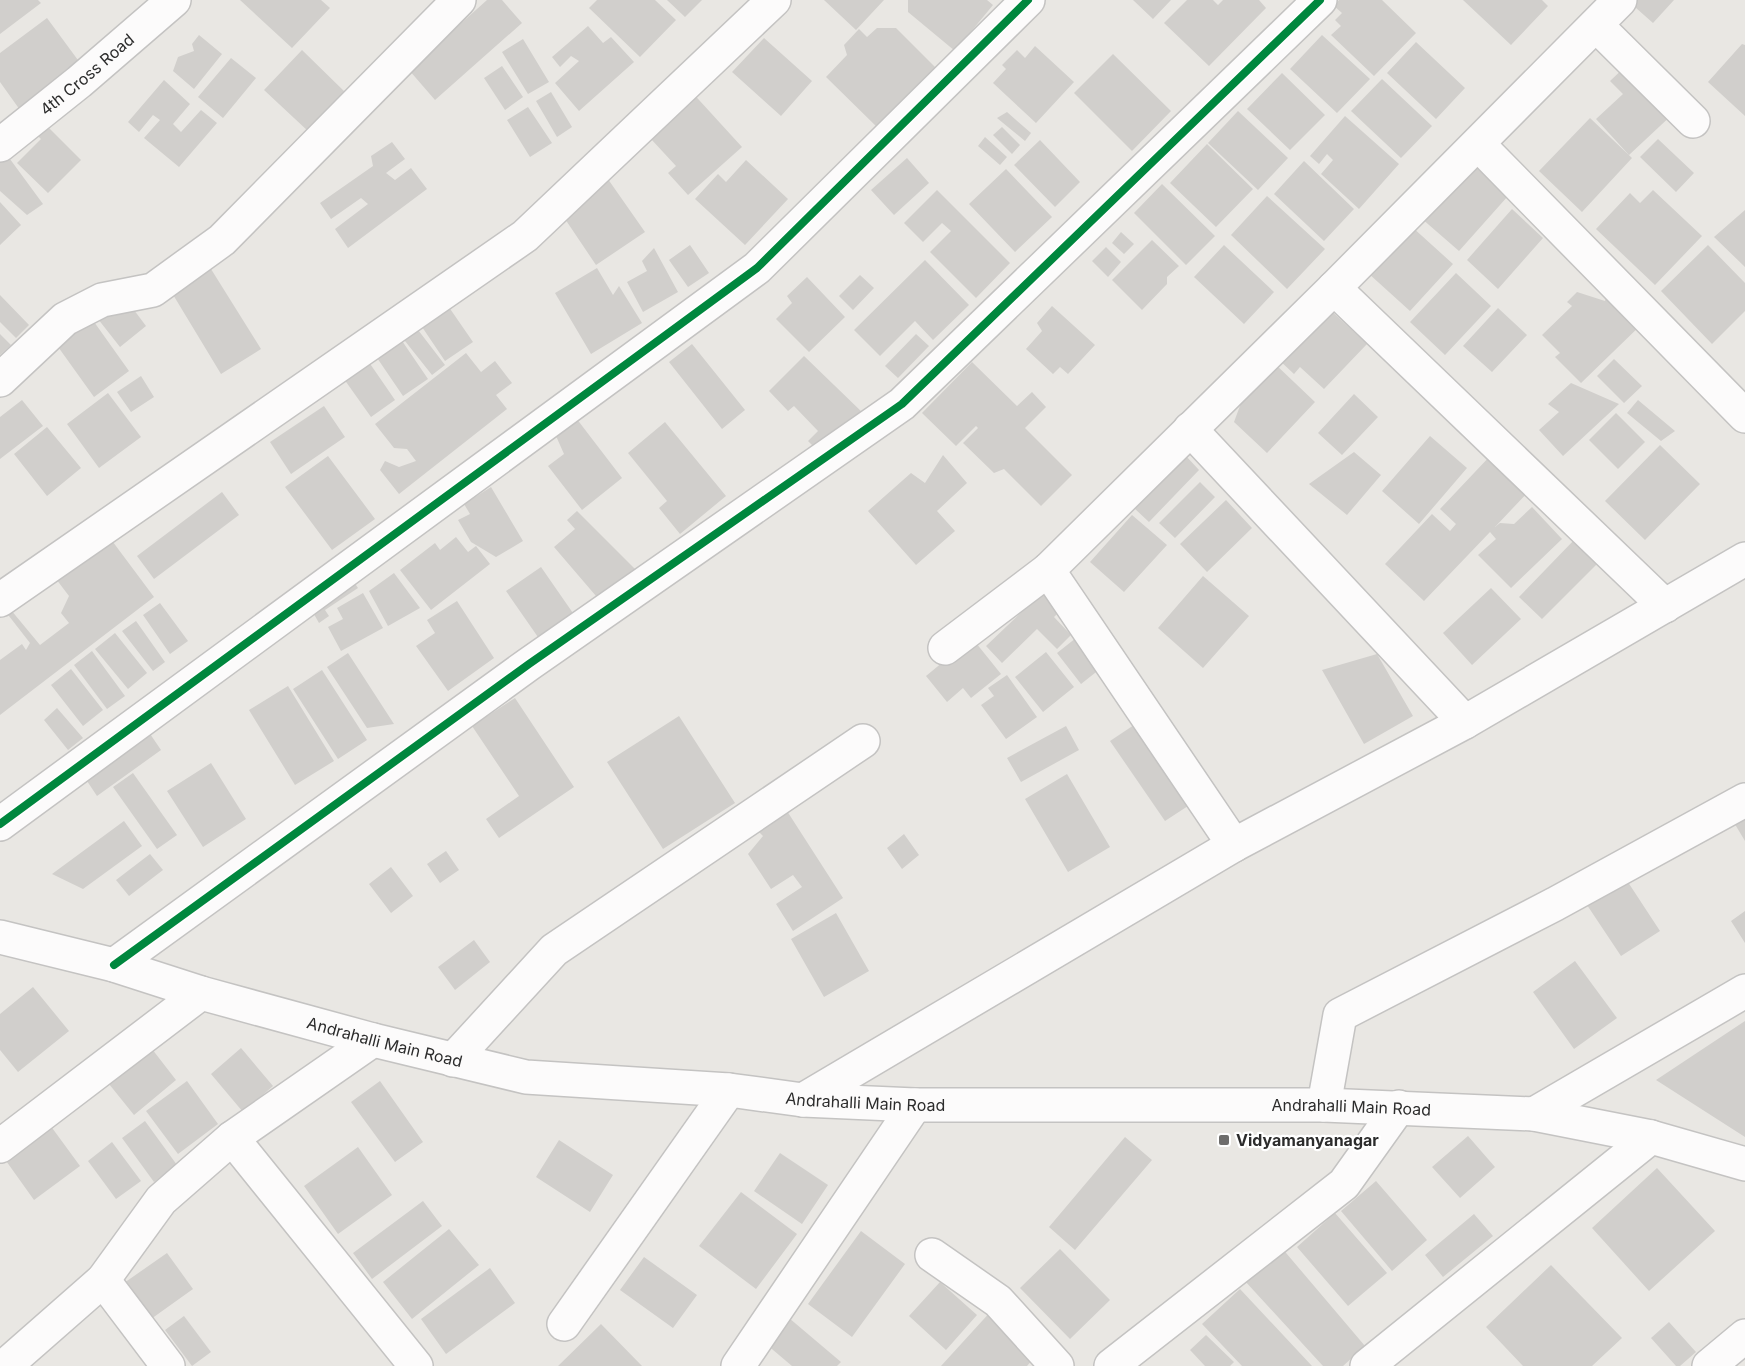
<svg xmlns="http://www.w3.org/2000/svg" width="1745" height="1366" font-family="Inter,sans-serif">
<rect width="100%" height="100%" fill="#e9e7e3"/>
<path fill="#d1cfcc" d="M0 0H38L41 3 0 34Z
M240 0H321L330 8 292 48Z
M487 0H502L522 23 435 100 409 70Z
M597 0H655L676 20 640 57 589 8Z
M667 0H702L685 17Z
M824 0H884L856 30Z
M908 0H987L993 5 955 51 908 12Z
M1133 0H1171L1153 19Z
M1187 0H1213L1218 5 1223 0H1259L1266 8 1209 66 1164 23Z
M1339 0H1382L1416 33 1374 76 1331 35 1341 26 1335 20 1342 13 1334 6Z
M1463 0H1542L1548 6 1511 45Z
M1627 0H1674L1653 23Z
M47 18 86 71 25 117 0 82V53Z
M588 26 603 43 611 37 634 62 579 111 555 83 579 61 571 56 560 67 552 57Z
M877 28H896L939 71 881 131 826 77 847 55 844 45 859 29 867 37Z
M199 35 222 54 194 89 173 71 178 57 194 51 192 44Z
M1322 35 1370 79 1337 113 1290 69Z
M764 38 812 81 781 116 732 72Z
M523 39 549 82 528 94 502 52Z
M1416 42 1465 88 1436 119 1387 73Z
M1742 44 1745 45V116L1708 82Z
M1035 46 1074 82 1036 123 993 83 1006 69 1002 65 1017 50 1025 58Z
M302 50 346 93 309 132 264 90Z
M1113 54 1171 111 1132 151 1074 93Z
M231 58 256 78 223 118 198 97Z
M1629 63 1675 112 1629 155 1596 119 1623 94 1610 81Z
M502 66 523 97 505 110 484 78Z
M1282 73 1325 115 1290 150 1247 109Z
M1382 79 1432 126 1401 158 1351 111Z
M164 80 190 104 173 124 181 132 201 110 217 123 179 167 144 138 160 120 153 115 139 132 128 122Z
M689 89 742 147 688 195 668 173 676 166 651 139 669 123 661 114Z
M551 92 572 127 557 137 536 101Z
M528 107 552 143 530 157 507 120Z
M1238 111 1288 158 1258 190 1208 143Z
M1007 112 1031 133 1025 141 997 118Z
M1345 116 1399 164 1359 209 1321 174 1333 160 1327 154 1319 164 1310 156Z
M1590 118 1632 158 1582 212 1539 171Z
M40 119 81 160 48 193 17 163 41 139 36 134 15 155 10 149Z
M1002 127 1020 145 1012 154 993 135Z
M985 137 1007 157 1000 165 978 146Z
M1658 139 1694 173 1676 192 1640 157Z
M1040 140 1080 182 1055 207 1014 165Z
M392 142 405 159 386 173 395 180 411 168 427 189 348 248 335 229 368 204 361 198 331 219 320 203 373 166 371 156Z
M1207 144 1253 189 1216 227 1170 183Z
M7 155 43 204 27 215 0 191V161Z
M907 158 929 183 894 215 871 190Z
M746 160 788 199 745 245 695 199 718 174 726 182Z
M1304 161 1354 209 1324 241 1274 194Z
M1471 163 1508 196 1459 251 1421 218Z
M1006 169 1052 217 1015 252 969 204Z
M603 172 645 232 596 265 561 213Z
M1162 184 1215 236 1186 265 1134 213Z
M937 190 1010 263 976 298 930 252 951 231 942 223 923 242 904 223Z
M1653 190 1702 236 1655 285 1596 229 1630 193 1640 203Z
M1267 196 1325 249 1287 289 1231 235Z
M0 202 21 225 0 245Z
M1512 209 1543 238 1498 289 1467 260Z
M1745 210V267L1714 237Z
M1411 226 1453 264 1410 311 1368 273Z
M1121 232 1134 244 1124 254 1112 243Z
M1152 240 1179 266 1167 277V284L1142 310 1112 280Z
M690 245 709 273 688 287 669 260Z
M1224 245 1274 292 1244 324 1194 277Z
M1708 245 1745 283V311L1712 344 1661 291Z
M1106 247 1121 262 1108 277 1092 261Z
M654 248 678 292 643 312 627 282 647 271 642 261Z
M925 260 969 305 933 340 915 321 880 356 854 330Z
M597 268 613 295 619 286 642 323 591 354 555 293Z
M211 269 261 349 221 374 172 293Z
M1456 273 1491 306 1445 355 1410 322Z
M860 275 874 288 853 310 839 296Z
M807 277 845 317 809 352 776 319 792 303 787 296Z
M1610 287 1644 322 1581 383 1555 357 1560 353 1542 335 1572 306 1567 302 1577 292 1605 301Z
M0 295 29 325 16 338 0 322Z
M125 298 146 326 120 347 98 319Z
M444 300 473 342 445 361 416 318Z
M1052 306 1095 345 1068 374 1060 367 1053 374 1026 349 1042 331 1037 323Z
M1327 307 1367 344 1324 389 1300 367 1294 374 1278 359Z
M1498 308 1527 335 1492 372 1463 346Z
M92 319 129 371 94 397 56 344Z
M415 326 445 365 432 375 401 336Z
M396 332 428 379 403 396 371 349Z
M0 334 11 345 0 355Z
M916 334 929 346 898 378 885 366Z
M692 344 745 410 722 429 669 362Z
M466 353 481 372 495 361 512 383 496 395 507 409 399 494 380 470 385 461 399 467 416 461 407 449 394 448 375 424Z
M364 355 395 400 371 417 339 372Z
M804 356 864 414 821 454 808 441 818 431 794 406 788 411 769 391Z
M1614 359 1642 386 1624 403 1597 376Z
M972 362 1017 406 1032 392 1046 407 1025 428 1072 475 1041 506 1004 469 994 473 963 443 978 428 976 426 956 446 922 413Z
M1274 363 1315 402 1267 453 1234 422 1244 395Z
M141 376 154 397 131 412 117 392Z
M1571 383 1619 404 1563 456 1539 430 1559 412 1548 404Z
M108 393 141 437 99 468 67 424Z
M1354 394 1378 417 1342 455 1318 433Z
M22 400 43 426 0 459V417Z
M1638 400 1675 431 1661 441 1627 413Z
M324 406 345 437 291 474 270 442Z
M1616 413 1645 442 1618 469 1589 440Z
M573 414 622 478 582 510 548 466 564 454 556 436Z
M665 422 726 496 680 534 659 508 667 501 628 453Z
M47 427 81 468 47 496 14 454Z
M1430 436 1467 468 1419 524 1382 491Z
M1660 445 1700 484 1645 540 1605 501Z
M1354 452 1381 475 1347 515 1309 484Z
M943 455 967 483 937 511 955 531 916 565 868 511 911 473 925 483Z
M1491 455 1529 491 1495 527 1500 523 1514 524 1532 507 1562 539 1511 588 1478 555 1496 539 1490 532 1424 601 1385 564 1432 514 1450 531 1456 524 1440 509Z
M328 456 375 519 332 550 285 487Z
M1186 456 1199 470 1149 522 1134 508Z
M1200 482 1215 497 1175 538 1159 523Z
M491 487 523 541 496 557 471 542 458 520 470 514 464 504Z
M222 492 239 515 154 579 137 556Z
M1226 500 1252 528 1207 572 1180 544Z
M577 511 638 572 602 603 554 547 575 529 567 520Z
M1132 515 1167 545 1124 592 1090 562Z
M107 534 154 597 0 715V660L22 644 26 650 30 643 2 607 6 604 40 645 69 623 61 613 69 596 53 575Z
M456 537 468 552 476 546 490 564 431 610 400 570 435 543 440 550Z
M1575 539 1599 562 1542 619 1519 597Z
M541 567 575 616 540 640 506 591Z
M348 573 358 588 325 610 329 616 319 623 307 602Z
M394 573 420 608 388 626 369 591Z
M1203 576 1249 616 1203 668 1158 628Z
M1034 583 1061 610 1054 617 1071 635 1057 649 1037 629 1002 663 986 646 1030 604Z
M1491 588 1521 619 1472 665 1443 633Z
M363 593 383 628 341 651 328 627 343 619 337 608Z
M457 601 494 658 448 691 416 646 435 633 427 620Z
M160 603 188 641 170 654 143 615Z
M136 621 165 662 153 671 122 631Z
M115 633 147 673 128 689 95 649Z
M1081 634 1105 665 1081 684 1057 653Z
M972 638 1001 674 971 698 963 688 947 702 926 676Z
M92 651 125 696 107 709 74 665Z
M1046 652 1074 687 1043 712 1015 677Z
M348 653 394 724 367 728 327 667Z
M1377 654 1413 716 1364 744 1322 670Z
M71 669 103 710 83 726 51 685Z
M322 670 367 740 338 759 293 689Z
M1007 675 1037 717 1006 739 981 705 994 696 988 688Z
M288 686 334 761 295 785 249 710Z
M515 698 574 787 499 838 486 819 519 796 472 726Z
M57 708 83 738 68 750 44 720Z
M679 716 735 803 663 849 607 762Z
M1137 723 1191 804 1165 821 1110 741Z
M144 725 161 750 97 796 79 769Z
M1066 726 1079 750 1021 782 1007 758Z
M211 763 246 819 203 847 167 791Z
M133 773 177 835 157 849 113 787Z
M1067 774 1110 847 1068 872 1025 799Z
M1745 807V841L1730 816Z
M787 811 843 898 793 931 776 904 802 887 793 875 771 889 748 854 763 836 757 830Z
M124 821 142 846 83 889 52 874Z
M904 834 919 855 902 869 887 848Z
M446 851 459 870 440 883 427 864Z
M150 854 163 870 129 896 116 880Z
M391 867 413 896 391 913 369 884Z
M1622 873 1660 931 1621 956 1583 899Z
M1745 911V943L1731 921Z
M836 913 869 971 824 997 791 939Z
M474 940 490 962 455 990 438 967Z
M1575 961 1617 1018 1574 1049 1533 992Z
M33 987 69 1031 18 1072 0 1050V1014Z
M1745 1021V1137L1656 1080Z
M241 1048 273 1086 243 1112 211 1074Z
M152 1049 176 1080 134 1115 109 1084Z
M187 1081 218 1124 178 1154 146 1111Z
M380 1081 423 1142 395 1162 351 1102Z
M145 1121 177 1165 154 1182 122 1138Z
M50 1125 80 1166 34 1200 4 1158Z
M1468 1136 1495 1167 1460 1198 1432 1167Z
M1125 1137 1152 1160 1075 1250 1049 1227Z
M559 1140 613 1175 590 1212 536 1177Z
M112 1142 141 1181 116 1199 88 1161Z
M358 1147 392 1195 338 1234 304 1186Z
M780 1153 828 1185 802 1224 754 1191Z
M1657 1168 1715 1231 1649 1291 1592 1228Z
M1376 1181 1427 1240 1392 1271 1341 1211Z
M741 1192 797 1234 756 1289 699 1246Z
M423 1201 442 1226 372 1279 353 1253Z
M1335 1213 1387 1273 1348 1306 1297 1247Z
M1474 1214 1493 1236 1443 1277 1425 1255Z
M449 1229 479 1265 412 1319 383 1282Z
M861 1231 905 1264 852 1337 808 1304Z
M1281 1247 1365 1346 1343 1366H1323L1244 1280Z
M1060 1249 1110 1300 1070 1339 1020 1288Z
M167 1253 193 1289 151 1319 124 1283Z
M644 1257 697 1295 673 1328 620 1290Z
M1551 1265 1622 1338 1592 1366H1523L1486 1327Z
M490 1268 515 1303 446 1354 421 1319Z
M940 1282 977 1315 946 1350 909 1316Z
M1240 1289 1312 1366H1242L1202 1324Z
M993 1309 1040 1351 1027 1366H941Z
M184 1316 211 1352 192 1366 165 1330Z
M789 1318 841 1362 837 1366H792L766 1344Z
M1669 1322 1696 1352 1680 1366H1676L1651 1338Z
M601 1324 642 1366H558Z
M1206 1335 1234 1362 1230 1366H1205L1190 1350Z"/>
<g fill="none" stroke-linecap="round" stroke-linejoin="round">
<defs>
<g id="minor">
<path d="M1596 25 1693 121"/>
<path d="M1478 144 1745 416"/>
<path id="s1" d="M0 145 79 82 174 0"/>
<path d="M1334 288 1665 606"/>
<path d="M0 380 65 319 102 300 153 290 222 240 459 0"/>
<path d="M1190 429 1465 722"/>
<path d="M1048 570 1234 845"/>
<path d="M0 600 525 236 774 0"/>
<path d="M945 648 1048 570 1334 288 1620 0"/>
<path d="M0 824 757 268 1028 0"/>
<path d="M114 965 529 664 902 404 1320 0"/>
<path d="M453 1060 554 950 863 741"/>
<path d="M803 1100 1234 845 1465 722 1745 559"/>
<path d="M1324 1105 1340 1015 1555 904 1745 800"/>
<path d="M1534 1114 1745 991"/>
<path d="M232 1138 416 1366"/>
<path d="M0 1146 201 993"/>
<path d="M932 1255 998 1301 1057 1366"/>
<path d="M103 1280 168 1366"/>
<path d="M564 1324 729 1090"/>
<path d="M5 1366 103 1280 161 1200 232 1138 373 1040"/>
<path d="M738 1366 915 1105"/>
<path d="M1111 1366 1344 1184 1399 1107"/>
<path d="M1367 1366 1651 1137"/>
<path d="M1709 1366 1745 1336"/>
</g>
<g id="secondary">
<path id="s2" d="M0 937 114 965 201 993 373 1040 526 1077 729 1090 803 1100 915 1105H1324L1534 1114 1651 1137 1745 1164"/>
</g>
</defs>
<use href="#minor" stroke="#c4c3c2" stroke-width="36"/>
<use href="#secondary" stroke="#c4c3c2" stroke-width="36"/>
<use href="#minor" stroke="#fcfbfb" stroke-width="33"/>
<use href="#secondary" stroke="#fcfbfb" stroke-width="33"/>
<defs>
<path id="cycleway" d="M0 824 757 268 1028 0
M114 965 529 664 902 404 1320 0"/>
</defs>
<use href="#cycleway" stroke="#fff" stroke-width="11"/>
<use href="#cycleway" stroke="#00873e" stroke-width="8"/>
</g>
<rect fill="#6e6d6c" stroke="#fff" stroke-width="2" x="1218" y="1134" width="12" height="12" rx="3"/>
<g text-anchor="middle" stroke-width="4.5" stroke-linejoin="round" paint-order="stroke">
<g font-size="16" fill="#2c2c2c" stroke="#fff">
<text dy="6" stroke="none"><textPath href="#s1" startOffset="112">4th Cross Road</textPath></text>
<text dy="6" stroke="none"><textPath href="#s2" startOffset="399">Andrahalli Main Road</textPath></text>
<text dy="6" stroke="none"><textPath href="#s2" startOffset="885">Andrahalli Main Road</textPath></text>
<text dy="6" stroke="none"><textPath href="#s2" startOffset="1371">Andrahalli Main Road</textPath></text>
</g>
<g font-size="16" font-weight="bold" fill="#2c2c2c" stroke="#fff" text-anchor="start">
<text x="1236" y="1146">Vidyamanyanagar</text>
</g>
</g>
</svg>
